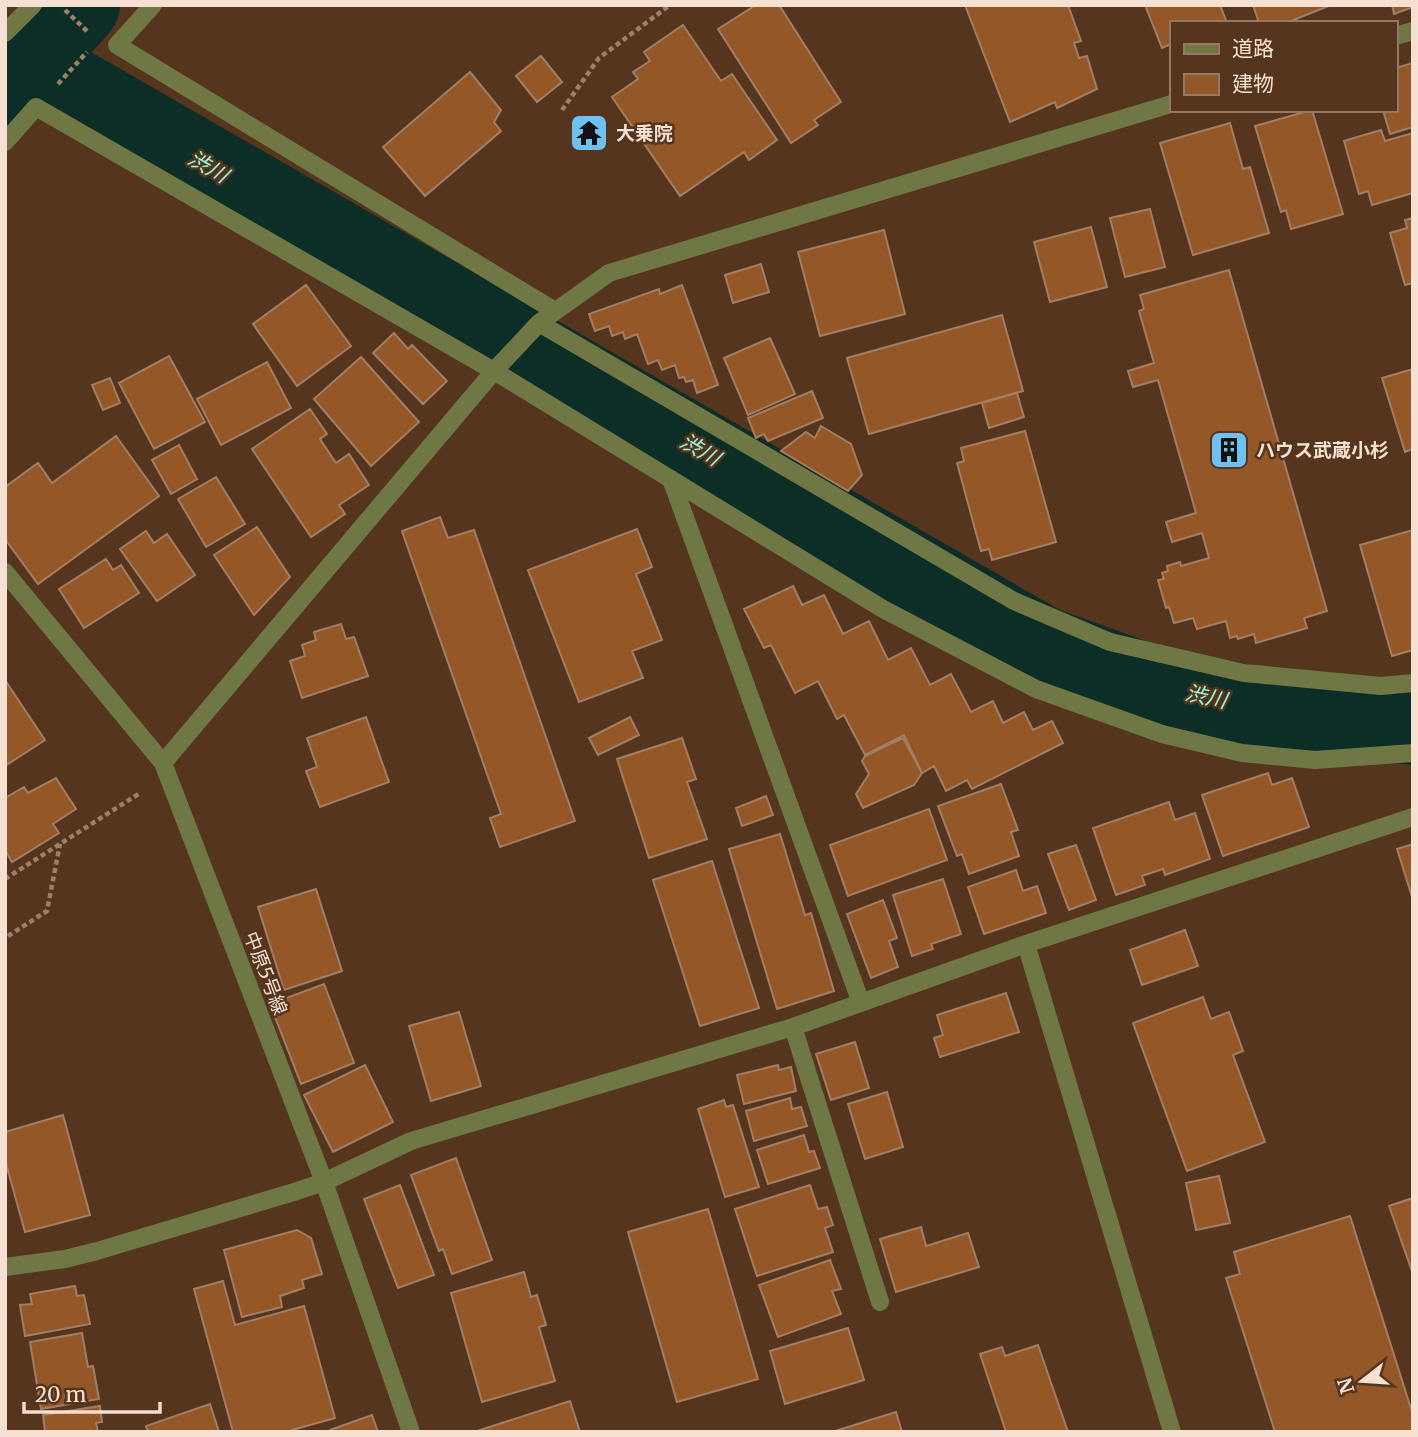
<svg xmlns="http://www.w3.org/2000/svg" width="1418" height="1437" font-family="Merriweather,'Noto Sans JP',serif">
<rect width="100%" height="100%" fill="#55351d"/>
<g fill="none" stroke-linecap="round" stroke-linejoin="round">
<path stroke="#0d2e26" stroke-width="82" d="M28 63 1042 647 1142 683 1257 708 1413 724
M5 86 79 5"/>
</g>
<path fill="#945728" stroke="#a37e64" stroke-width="2" d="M756 5H779L841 102 814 120 818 125 791 143 718 29Z
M965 5H1068L1081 41 1074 43 1079 58 1087 56 1097 89 1057 108 1055 102 1010 122Z
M1145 5H1220L1227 23H1171V44L1162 48Z
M1253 5H1331L1286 23H1259Z
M1392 5H1413V7L1394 14Z
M683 25 721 81 732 74 777 140 749 160 744 152 680 196 612 97 638 79 633 72 650 61 644 52Z
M541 56 562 82 537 102 516 76Z
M1413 63V127L1390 134 1383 110H1395V68Z
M470 72 501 110 494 122 501 131 425 196 383 147Z
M1312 110 1343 214 1291 229 1286 210 1281 212 1255 126Z
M1230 123 1243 169 1250 167 1269 233 1193 255 1160 143Z
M1381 130 1385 141 1413 133V193L1372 205 1368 191 1359 194 1344 141Z
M1150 209 1165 267 1125 277 1110 218Z
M1413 218V283L1405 285 1390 233 1407 228 1405 220Z
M1091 227 1107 287 1050 302 1034 242Z
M884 230 905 314 820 336 798 252Z
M761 264 769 292 733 303 725 275Z
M1229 270 1327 611 1304 618 1307 628 1256 643 1254 634 1238 639 1237 636 1230 638 1226 621 1197 629 1193 618 1174 623 1169 607 1166 608 1158 580 1164 579 1162 573 1168 571 1167 566 1180 562 1181 566 1209 558 1202 533 1172 542 1166 522 1196 513 1158 380 1133 387 1128 371 1154 363 1139 311 1144 309 1140 295Z
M306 285 351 346 297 386 253 324Z
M682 285 718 385 697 393 693 380 686 382 684 377 679 378 675 365 662 370 658 360 648 364 637 334 625 339 623 332 612 336 609 326 595 331 589 314 659 289 660 294Z
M1002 315 1023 391 869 434 847 358Z
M394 333 408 349 412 345 447 381 423 404 373 353Z
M770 338 795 394 748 415 724 358Z
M169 356 205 422 154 449 119 383Z
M361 357 419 422 371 466 314 399Z
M267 362 291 408 221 445 197 399Z
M1413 369V449L1405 452 1382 378Z
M110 378 120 403 103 410 92 385Z
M812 391 823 418 768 441 764 434 756 438 748 418Z
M1017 393 1024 417 989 428 982 403Z
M310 409 327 434 320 439 336 463 349 454 369 485 339 505 345 514 311 537 252 449Z
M821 426 851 444 862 475 848 491 781 451 806 432 815 438Z
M1025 431 1056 542 992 560 989 549 981 551 957 463 964 461 961 448Z
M116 436 159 496 38 584 5 539V487L38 463 52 483Z
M179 445 197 479 171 494 152 460Z
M216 477 245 524 206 547 178 499Z
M440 517 448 538 474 530 575 821 500 847 490 818 501 814 402 531Z
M257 527 290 577 254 615 214 555Z
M637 529 652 567 636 574 662 640 632 651 643 678 579 702 528 570Z
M1413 530V650L1392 656 1360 545Z
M146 531 154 543 167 534 195 575 157 601 120 549Z
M106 559 113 570 121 565 139 593 84 628 59 589Z
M793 586 802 605 824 595 843 634 869 621 888 660 911 648 930 685 951 674 971 712 993 701 1003 723 1024 712 1033 730 1052 721 1063 743 972 789 967 780 946 791 934 766 922 773 904 735 865 755 844 715 837 719 818 681 795 693 771 645 764 648 744 609Z
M341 624 346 639 354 637 368 676 302 698 290 661 305 656 302 645 316 640 314 632Z
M5 680 45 740 5 766Z
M366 717 389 782 320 807 306 771 317 767 307 738Z
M630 717 639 735 598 755 589 738Z
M682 738 696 779 687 782 707 839 649 858 617 759Z
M903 738 922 773 914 785 863 808 856 794 869 774 862 761 865 756Z
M1268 773 1272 785 1292 778 1309 827 1223 856 1202 795Z
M56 778 76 809 53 824 59 833 12 862 5 850V798L24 787 28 793Z
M1001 784 1018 830 1011 832 1019 856 969 874 962 854 957 856 938 806Z
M766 796 773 815 742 826 736 808Z
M1169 802 1175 820 1195 813 1210 859 1165 875 1163 869 1142 876 1145 885 1116 895 1093 828Z
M929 809 947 860 848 896 830 845Z
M780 834 805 915 811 913 834 991 777 1009 729 849Z
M1413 844V900L1397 849Z
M1076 845 1096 900 1069 910 1048 854Z
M712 861 759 1008 700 1026 653 880Z
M1016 870 1023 891 1037 886 1046 913 984 934 968 887Z
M943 879 961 934 931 944 933 949 912 956 893 895Z
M316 889 342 971 284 990 258 907Z
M883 900 897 938 889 941 898 967 871 978 847 914Z
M1185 930 1198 966 1142 985 1130 950Z
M324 984 354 1063 301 1084 270 1004Z
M1006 993 1019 1032 940 1057 934 1038 943 1035 937 1015Z
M1203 997 1211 1019 1229 1012 1243 1051 1233 1055 1265 1142 1187 1171 1133 1023Z
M459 1012 481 1086 431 1101 409 1026Z
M855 1042 869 1088 831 1100 816 1054Z
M365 1065 393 1122 333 1152 304 1095Z
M778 1065 779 1070 791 1067 796 1091 744 1104 737 1075Z
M887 1092 903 1147 865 1159 848 1104Z
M790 1098 792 1109 801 1107 807 1126 754 1141 746 1111Z
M724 1100 726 1107 733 1105 759 1187 725 1197 698 1109Z
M63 1115 90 1215 25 1232 5 1160V1132Z
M804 1135 809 1152 814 1151 820 1168 768 1184 757 1150Z
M456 1158 492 1260 452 1274 443 1249 439 1251 411 1175Z
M1219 1176 1230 1223 1196 1230 1186 1183Z
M400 1185 434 1275 398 1288 364 1199Z
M810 1185 818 1209 827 1207 833 1225 825 1228 833 1252 757 1276 735 1209Z
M1413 1198V1274L1389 1206Z
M708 1209 758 1379 677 1402 628 1232Z
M1350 1216 1413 1415V1432H1275L1226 1278 1240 1274 1234 1252Z
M921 1227 926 1246 968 1233 979 1267 896 1292 880 1239Z
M297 1230 311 1238 322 1274 302 1280 304 1288 280 1296 282 1307 242 1317 224 1250Z
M830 1260 841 1289 832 1291 841 1314 778 1337 759 1285Z
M524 1272 531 1297 537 1295 546 1325 539 1327 555 1381 482 1402 451 1293Z
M223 1281 235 1325 304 1306 335 1418 285 1432H233L194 1289Z
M75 1286 77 1296 84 1295 90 1324 25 1336 20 1305 32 1304 30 1294Z
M848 1328 864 1380 785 1404 770 1351Z
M82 1333 88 1367 93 1366 99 1399 41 1409 30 1342Z
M1038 1345 1068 1432H1006L980 1354 1002 1347 1005 1356Z
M570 1401 580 1432H474Z
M210 1404 219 1432H148L146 1426Z
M100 1406 102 1422 96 1423 98 1432H45L43 1415Z
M896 1412 902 1432H832Z
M372 1415 378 1432H330V1430Z"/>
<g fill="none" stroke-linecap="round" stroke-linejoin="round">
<path stroke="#9b806c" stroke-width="4.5" stroke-dasharray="5 3.5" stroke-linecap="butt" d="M65 10 89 33
M58 84 87 52
M562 110 599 58 670 5
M5 879 140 793
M8 936 47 911 60 844"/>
<path stroke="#6f7744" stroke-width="18" d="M153 5 117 45 555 311
M5 33 33 5
M1395 36 1413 31
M5 142 36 107 494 371 883 609 1036 689 1162 734 1242 753 1315 760 1413 753
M539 323 1014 601 1110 642 1244 673 1381 686 1413 683
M671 479 861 1003
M5 572 163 763 324 1182 411 1432
M163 763 494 371 539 323 609 273 1171 104
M1026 944 1172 1432
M793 1027 880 1302
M5 1267 65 1259 97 1251 294 1192 324 1182 411 1141 793 1027 1026 944 1413 817"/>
</g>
<defs>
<symbol id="temple-square" viewBox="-11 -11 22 22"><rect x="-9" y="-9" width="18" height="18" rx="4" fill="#6ec2f3" stroke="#55351d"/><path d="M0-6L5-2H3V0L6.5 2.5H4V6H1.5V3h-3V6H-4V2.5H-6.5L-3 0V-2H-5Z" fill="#111"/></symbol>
<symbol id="building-square" viewBox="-11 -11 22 22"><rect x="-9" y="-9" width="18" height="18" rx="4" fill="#6ec2f3" stroke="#55351d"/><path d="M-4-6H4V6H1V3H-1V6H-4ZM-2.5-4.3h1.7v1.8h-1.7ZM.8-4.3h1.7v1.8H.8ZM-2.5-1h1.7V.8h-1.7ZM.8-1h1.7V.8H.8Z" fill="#111"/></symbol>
</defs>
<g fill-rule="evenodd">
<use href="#temple-square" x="567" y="111" width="44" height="44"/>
<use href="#building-square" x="1207" y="428" width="44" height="44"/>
</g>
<g text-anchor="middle" stroke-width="5" stroke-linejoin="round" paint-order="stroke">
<g font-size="19" font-weight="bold" fill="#f5e0d2" stroke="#55351d" text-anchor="start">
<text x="616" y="140">大乗院</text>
<text x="1256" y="457">ハウス武蔵小杉</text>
</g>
<g font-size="19" fill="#f5e0d2" stroke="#55351d">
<text transform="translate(266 973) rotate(69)" y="7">中原5号線</text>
</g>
<g font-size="21" font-style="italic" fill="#93fbe1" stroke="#55351d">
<text transform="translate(208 167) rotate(30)" y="7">渋川</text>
<text transform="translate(700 450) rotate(30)" y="7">渋川</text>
<text transform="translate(1206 697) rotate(12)" y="7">渋川</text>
</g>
</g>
<rect width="1418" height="1437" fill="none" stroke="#f5e0d2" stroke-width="14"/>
<rect x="1170" y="21" width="228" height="91" fill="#55351d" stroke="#957965" stroke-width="2"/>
<rect x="1184" y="44" width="35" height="10" fill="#6f7744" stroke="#957965" stroke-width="2"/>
<text x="1232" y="56" font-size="21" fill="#f5e0d2">道路</text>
<rect x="1184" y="74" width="35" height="21" fill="#945728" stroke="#957965" stroke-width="2"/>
<text x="1232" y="91" font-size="21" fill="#f5e0d2">建物</text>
<g transform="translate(1362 1381) rotate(253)" stroke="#55351d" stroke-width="5" paint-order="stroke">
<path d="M0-5L12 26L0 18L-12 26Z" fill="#f5e0d2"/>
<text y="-10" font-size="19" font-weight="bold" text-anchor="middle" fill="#f5e0d2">N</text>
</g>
<path d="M24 1402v10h136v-10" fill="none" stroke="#f5e0d2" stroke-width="3.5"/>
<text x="35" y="1402" font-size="21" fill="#f5e0d2" stroke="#55351d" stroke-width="5" paint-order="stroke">20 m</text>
</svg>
